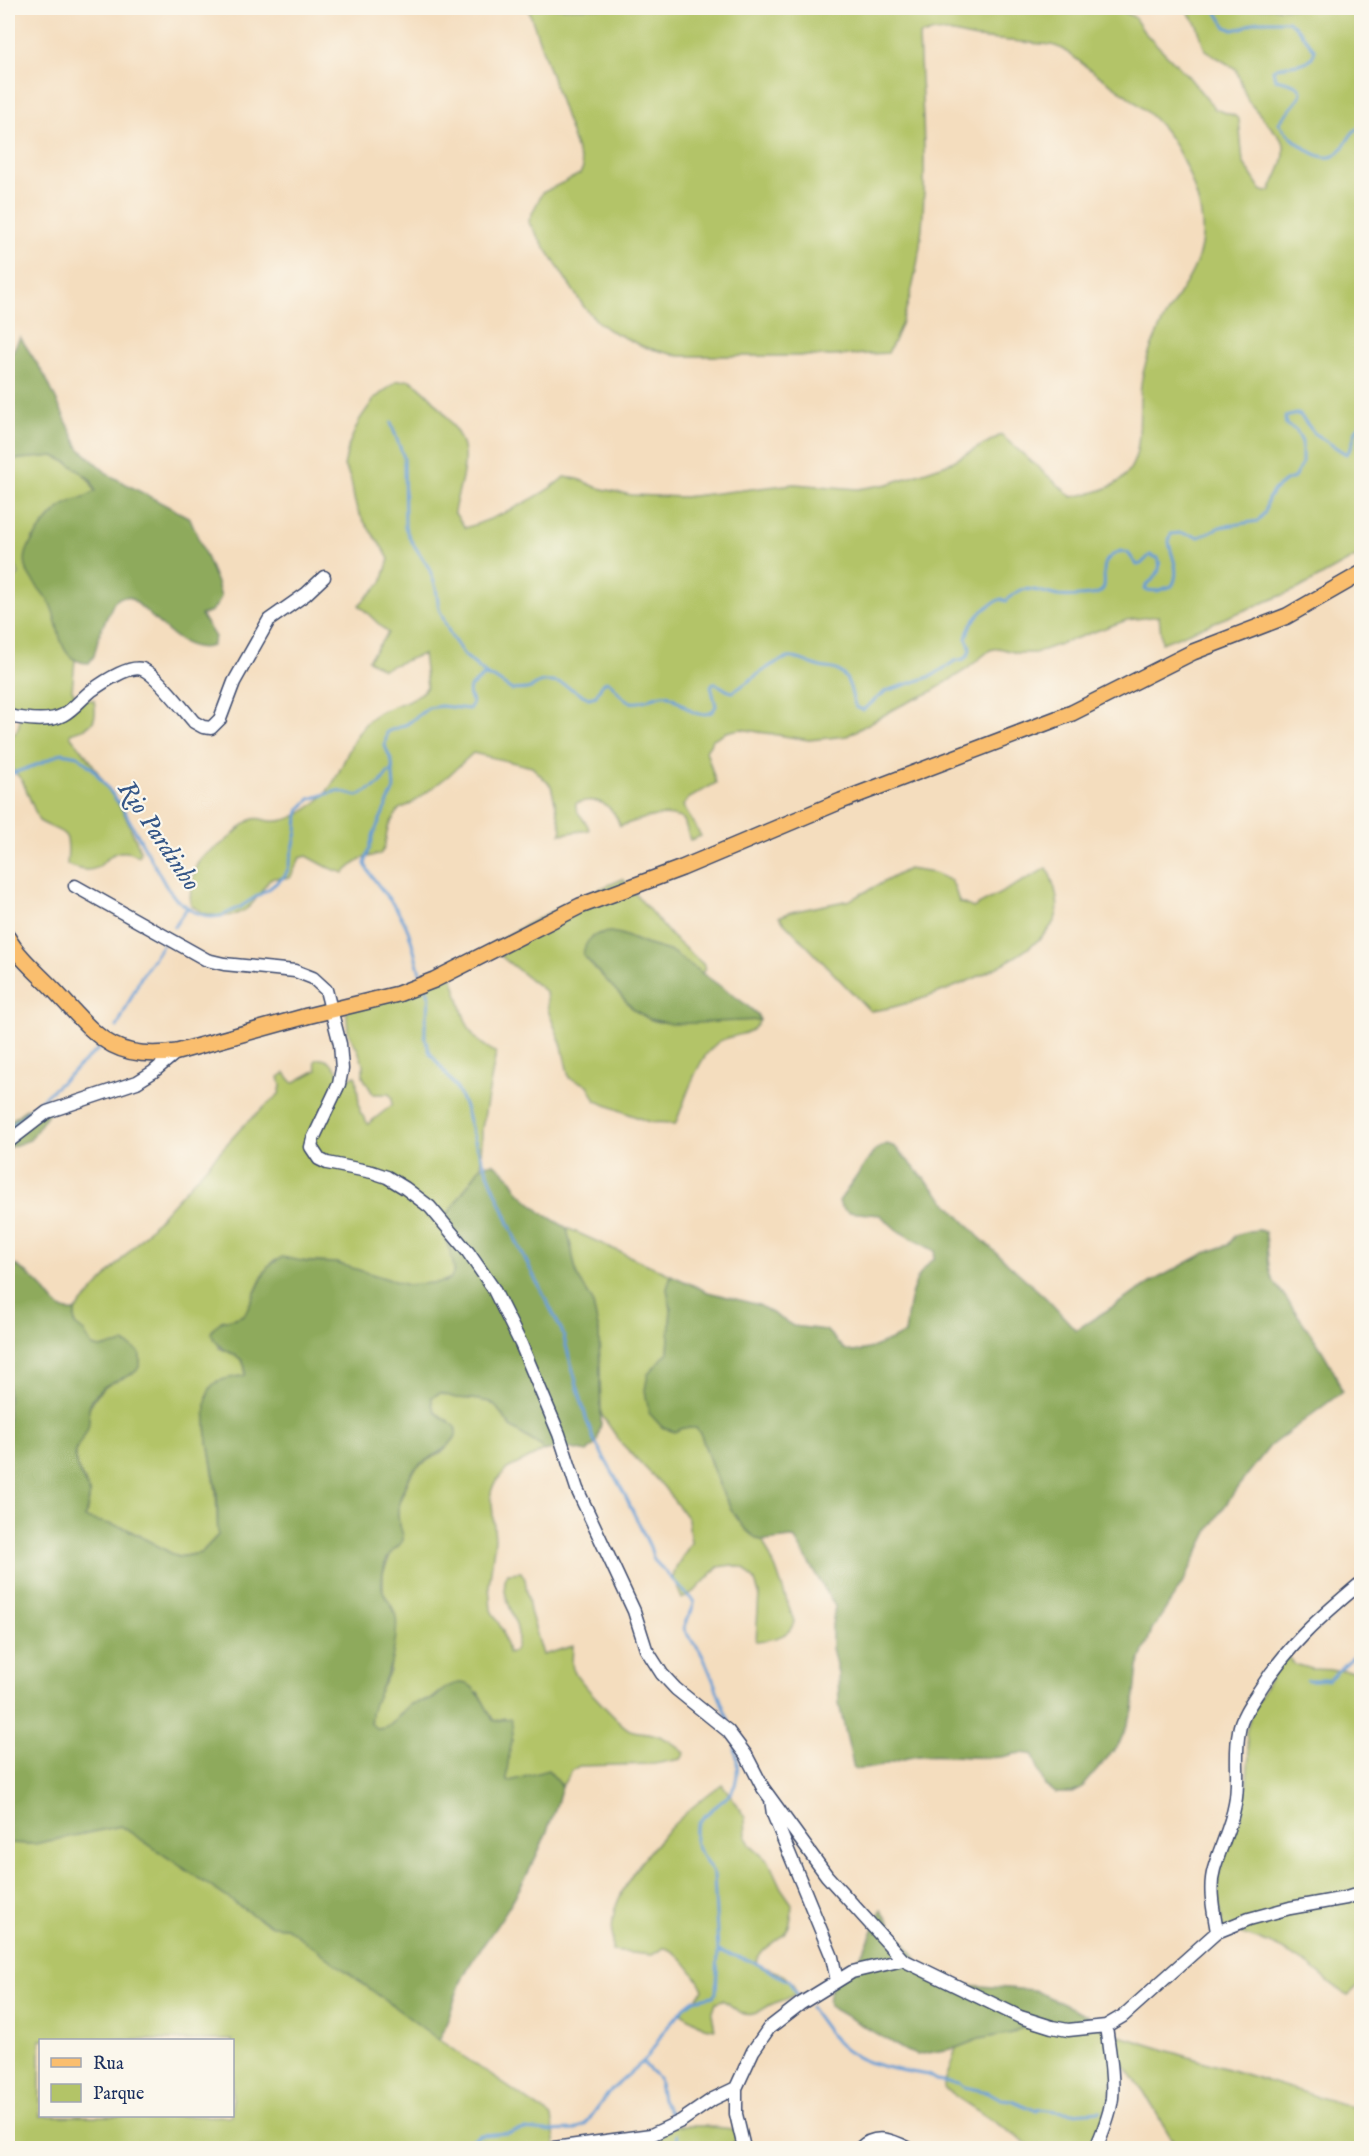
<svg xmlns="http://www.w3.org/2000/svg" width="1369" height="2156" font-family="'IM FELL English',serif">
<rect width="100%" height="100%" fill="#fbf7ec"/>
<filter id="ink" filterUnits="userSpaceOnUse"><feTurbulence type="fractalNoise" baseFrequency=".0167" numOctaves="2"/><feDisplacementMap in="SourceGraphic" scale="12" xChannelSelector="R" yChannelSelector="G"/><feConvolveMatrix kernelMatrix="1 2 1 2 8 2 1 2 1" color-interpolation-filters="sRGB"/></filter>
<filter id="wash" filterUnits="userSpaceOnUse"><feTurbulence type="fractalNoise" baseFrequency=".008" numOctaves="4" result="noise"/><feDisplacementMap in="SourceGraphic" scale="24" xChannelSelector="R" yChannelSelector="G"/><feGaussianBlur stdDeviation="1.35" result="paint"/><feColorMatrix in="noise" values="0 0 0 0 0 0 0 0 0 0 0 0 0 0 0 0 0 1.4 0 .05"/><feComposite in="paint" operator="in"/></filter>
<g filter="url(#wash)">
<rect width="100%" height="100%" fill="#f4ddbe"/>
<path fill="#b3c467" stroke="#677a62" stroke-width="1.5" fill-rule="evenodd" d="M528 8H1117L1134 17 1144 32 1188 76 1215 109 1235 116 1239 120 1243 162 1261 190 1266 192 1270 191C1277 175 1288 158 1283 141L1248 101 1236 69 1205 50 1197 25 1185 8H1361V554L1298 589 1162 643 1159 616 1127 620 1035 653H1017L999 648 990 650 967 669 931 692 900 706 847 736 809 740 740 729 726 732 713 739 706 751 716 783 688 799 683 806 701 836 690 840 684 820C664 809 640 820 620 826 613 804 597 796 576 803 574 814 587 819 589 830L560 834 562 830 551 786 532 767 473 753 448 776 411 804 399 809 388 827 384 849 380 854 360 859 344 873 329 868 307 856 300 858 290 878H271C255 898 251 916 222 916 209 916 201 913 191 905 189 897 191 890 192 882 197 851 207 857 228 839 236 833 244 822 253 819 261 817 264 821 271 821 289 823 308 810 320 799 343 778 346 743 368 721 384 704 413 705 427 687L423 654 383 669 368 660 388 633 359 605 382 582 389 559C380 541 366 528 358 511 350 494 356 484 344 466L349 444 360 419 374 399 397 381 410 380C429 391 462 430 464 453 466 472 457 493 454 512L465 528C492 520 544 496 564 477L578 479 598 488 631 495 684 497 794 484 858 489 888 484 950 463 1001 435 1072 497C1086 494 1102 492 1115 484 1150 463 1135 412 1142 378 1146 358 1155 337 1164 319 1179 292 1200 269 1202 237 1205 205 1182 149 1160 125 1141 104 1115 87 1092 71 1082 64 1066 49 1055 46 1048 44 1039 44 1032 43 1014 41 996 40 978 38 961 36 941 27 925 35L922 34 919 37C923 140 938 259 888 353L831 356H679L644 347 609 330 598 322 584 307 529 223V220L542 193 580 174 583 168Z
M54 456C71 464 89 473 95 492 82 500 65 502 53 514 45 522 41 532 32 539L27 571 51 604 62 642 75 660 72 690 78 699 94 700C96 711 97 723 85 728 79 731 75 730 70 734L72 738 88 757 124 813 141 852 139 856C105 841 109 871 86 870 80 870 72 866 67 865 70 827 67 837 39 821L22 780 8 765V738C19 733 20 723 20 713L8 700V589L19 574 8 548V460Z
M1047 868C1053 881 1060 899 1057 913 1048 958 911 1008 870 1011L779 917 791 912 850 900 908 869 934 873 950 880 954 886 959 902 973 908Z
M623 879 672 937 703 964 705 969 702 973 672 952 645 944 621 934 600 933 583 955 634 1010 649 1019 658 1022 760 1020C752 1038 731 1033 717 1043 695 1061 686 1100 675 1125 665 1120 659 1124 649 1122L596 1101 588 1085 569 1078 562 1046 548 1010 546 992 503 958 490 945 567 903Z
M449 969C459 990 460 1017 474 1036 479 1043 488 1048 496 1053L482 1128 481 1166 448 1214 446 1228V1240L453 1262 454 1271 451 1278 439 1283 407 1285 336 1263 274 1260 264 1273 245 1314 238 1318 221 1321 219 1348C234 1354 247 1358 245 1376L217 1381 208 1395 206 1428 216 1492 218 1535 201 1553 178 1557 125 1528 85 1519C87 1508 92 1497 87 1486 84 1477 77 1472 76 1461 74 1450 79 1440 82 1429 94 1393 97 1388 133 1374L108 1346 100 1348 92 1346 83 1332 75 1325V1311L244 1125 279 1094 281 1086 279 1077 285 1073 293 1083 317 1070 315 1062 317 1059C329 1057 339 1070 341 1080L356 1076 360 1112 368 1124 392 1105V1098L389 1094H373L363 1077V1064L358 1050 348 1032 346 1003 381 995Z
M567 1228 671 1275 667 1289 671 1309 668 1352 655 1367 684 1428 696 1427 701 1435C712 1467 729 1527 763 1541L776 1569 794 1622C790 1638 769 1640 756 1641L759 1594 755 1581 744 1568 732 1565 718 1567 696 1590 682 1599 673 1577 676 1567 691 1543 688 1519 663 1486 621 1443 601 1414 599 1332 592 1300 577 1276Z
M440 1393 456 1398 473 1399 490 1402 497 1408 512 1428 542 1447 543 1451 507 1469 494 1484 491 1492 495 1539 489 1586 491 1610 503 1631 508 1653 515 1651C516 1647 518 1642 518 1637 519 1617 496 1592 508 1573L521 1572 525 1579 530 1611 543 1655 573 1646C573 1652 571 1663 573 1669 577 1679 621 1726 630 1730 638 1733 646 1732 653 1734 666 1737 675 1745 685 1753L681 1759 654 1764 579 1766 572 1771 562 1786 548 1770 510 1781 507 1780 506 1771 513 1733 504 1718 496 1721 493 1720 478 1692 444 1689 430 1700 410 1704 389 1727 377 1729 372 1727 370 1716 373 1704 390 1671 396 1615 383 1593V1573L392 1551 398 1547 403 1538 398 1520V1505L411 1475 417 1467 446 1449 450 1422C439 1416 430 1411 432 1397Z
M1286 1654 1295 1664 1312 1669 1361 1671V1984L1348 1995C1333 1987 1321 1974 1307 1964 1281 1947 1254 1936 1224 1929L1220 1912 1218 1878 1222 1863 1240 1820 1245 1798 1249 1756 1246 1733 1250 1717 1265 1687Z
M722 1784 737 1804 745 1818 746 1837 751 1846 769 1862 781 1888 792 1904C791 1911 792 1922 788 1928 780 1943 760 1944 756 1964 770 1970 794 1975 796 1993 787 2001 779 2000 770 2005 761 2010 753 2018 742 2013 735 2010 729 2003 722 2000L716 2002 712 2014 715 2029 704 2027 681 2013C687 2003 699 2000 703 1989 696 1976 678 1948 663 1948L652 1955 612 1951C612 1937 611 1923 615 1909 632 1861 681 1813 722 1784Z
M121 1826 256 1917 272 1926 286 1927 303 1939 442 2042 552 2117 556 2148H8V1843L34 1844ZM40 2040H232V2116H40Z
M1091 2017 1112 2029 1117 2035 1361 2110V2148H1177L1144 2092 1124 2065 1117 2066 1097 2148H1034L943 2088 956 2048 979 2039 1012 2033 1033 2021 1077 2024Z
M674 2126H704L742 2130 749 2148H640L637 2138Z"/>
<path fill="#8eaa5c" stroke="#546c5d" stroke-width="1.5" d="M20 337 45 376 79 448 109 475 190 518 217 583 221 597 217 605 210 612 201 615 215 637 212 646C181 657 151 611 129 597H121L114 602 100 632 94 656 89 663C81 663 74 661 68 654 57 641 58 618 49 602 40 587 21 574 26 554 29 541 53 511 66 504 75 499 86 498 95 491L91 480 67 462 54 456 8 460V356L12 353Z
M610 932 621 934 645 944 672 952 744 1003 757 1014 760 1020 672 1024 649 1019 634 1010 583 955C585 938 595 933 610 932Z
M48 1100 56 1102 30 1140 8 1148C8 1142 6 1133 8 1128 10 1117 38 1101 48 1100Z
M887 1144 895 1147 978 1236 1046 1298 1076 1330 1155 1280 1205 1253 1228 1245 1236 1235 1249 1231 1259 1230 1265 1232C1269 1247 1266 1263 1272 1278 1276 1286 1283 1293 1288 1301 1307 1329 1332 1359 1342 1392L1270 1446 1237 1488 1210 1528 1184 1581 1152 1630 1138 1667 1133 1711 1119 1744 1082 1788 1072 1793H1056L1045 1786 1033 1755C1020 1751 1013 1755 1001 1757 972 1760 942 1752 913 1757 893 1760 875 1771 854 1769L839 1704 838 1673 832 1648V1625L835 1606 794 1538C784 1538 770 1542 761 1540 732 1531 710 1461 701 1435L696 1428H684L674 1432 662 1427 649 1413 645 1390 648 1374 668 1352 671 1309 667 1289 671 1275 708 1292 759 1305 793 1326 826 1330 844 1349 853 1352 869 1349 905 1334C908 1308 910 1276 934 1259L935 1251 898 1231 880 1215 848 1212 841 1207 839 1201 875 1150Z
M493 1163 509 1176 519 1192 542 1213 567 1228 577 1276 592 1300 599 1332 601 1424 597 1442 587 1452 562 1447 543 1451 542 1447 512 1428 497 1408 490 1402 473 1399 456 1398 440 1393 432 1397C430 1415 445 1417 456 1427V1436C445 1455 421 1458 411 1474 403 1488 395 1506 399 1522 400 1528 404 1534 403 1540 401 1545 397 1547 394 1550 385 1557 382 1573 382 1584 382 1596 391 1602 395 1613 399 1623 395 1643 393 1654 389 1680 371 1698 370 1723L378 1729C394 1729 398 1713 410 1705 417 1700 426 1702 433 1699 437 1696 440 1693 443 1690 472 1669 481 1699 493 1720L496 1721 510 1718C518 1732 505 1761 507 1780L510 1781 548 1770 562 1786C551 1827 533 1867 511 1903 498 1926 481 1946 468 1968 454 1991 452 2017 439 2040L286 1927 272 1926 256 1917 121 1826 34 1844 8 1843V1261C20 1267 29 1274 39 1284 49 1294 57 1314 75 1311V1325L84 1332 92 1346 100 1348 125 1343 139 1352C146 1376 124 1375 109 1384 103 1387 96 1394 92 1400 86 1409 91 1418 88 1427 86 1438 75 1444 75 1456 75 1471 86 1481 90 1494L85 1518 125 1528 178 1557 201 1553 218 1535C217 1521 218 1507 217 1493 214 1468 197 1409 211 1387 217 1378 235 1378 245 1375 248 1349 220 1358 211 1333 217 1317 232 1322 245 1314L268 1266 282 1257 307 1262 336 1263 407 1285 444 1282 451 1278 454 1271 453 1262 446 1240V1228L448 1214 481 1166Z
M881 1910 923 1968 967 1985 1034 1990 1091 2017 1077 2024 1033 2021 1012 2033 979 2039 956 2048 917 2055 906 2051 829 2006C824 1983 850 1970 861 1954 870 1941 875 1925 881 1910Z"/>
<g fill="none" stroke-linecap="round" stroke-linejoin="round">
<path stroke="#669dd4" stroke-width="3" d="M1214 8 1226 27 1233 30 1242 28 1257 21H1288L1295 26 1315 50C1311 70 1286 61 1273 70L1275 79C1321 87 1295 100 1279 123 1287 136 1321 167 1337 154 1347 146 1349 131 1362 126
M391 423 404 458 405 527 410 539 429 568 436 588 439 609 451 636 464 655 487 675
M8 775 39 764 62 753 78 756 93 769 122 807 166 886 176 899 194 912 211 917 221 916 240 907 270 888 285 876 288 869 297 832 298 815 300 809 310 799 337 791 358 796 380 784 388 773 393 772
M174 927 187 908
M420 972C414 955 412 933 402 918 392 899 373 883 365 864L374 833 394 789 392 762 385 746 387 732 407 724 428 708 441 706 469 709 473 703 469 694 470 687 484 676 494 678 512 690C518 689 521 690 526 689 533 689 537 682 544 682 564 680 573 692 589 698L596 696 602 684 607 681C616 686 620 699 631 702 644 705 658 692 667 695 683 701 693 721 712 712L716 706 711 686 713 683C721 684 725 692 733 692 745 685 779 655 793 658 802 659 811 664 820 667 830 669 837 667 845 677 852 686 851 697 856 707L863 710 886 691 932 676 955 661 964 659C972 652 971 646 966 638 970 621 985 606 1001 599L1006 601C1011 597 1015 592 1021 590 1033 587 1047 594 1058 596 1065 597 1089 596 1096 594 1117 587 1088 563 1121 551L1128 553 1137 565 1141 564 1150 555 1158 558C1163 570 1155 579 1146 585L1145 590 1157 591 1172 586C1184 567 1163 546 1171 534L1181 533 1199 537 1220 527 1258 521 1265 512 1268 499 1274 490 1285 481 1294 478 1302 464V442L1296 430 1286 425 1285 417 1297 414 1300 415 1315 434 1346 454C1356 447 1351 431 1362 423
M426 987 430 998 425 1025V1038L430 1053 456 1087 464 1104 476 1144 518 1245 562 1331 587 1421 594 1440 624 1493 650 1547 654 1560 694 1602C694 1613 684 1619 684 1628 685 1635 697 1644 700 1651 712 1673 719 1698 729 1721
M117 1027 141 977 165 941
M8 1129 103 1045
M1307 1680H1328L1362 1649
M718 1951 752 1961 784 1979 789 1980 796 1994 800 1998
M810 2007C821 2022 832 2040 847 2051 869 2067 902 2070 928 2075L936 2080 959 2083 964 2087 988 2092 1001 2099 1011 2100 1037 2111 1040 2109 1072 2113 1101 2111
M643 2063 658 2078 662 2099 674 2119
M677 2134 680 2148
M457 2148 480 2135 508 2133 525 2129 546 2131 574 2130 585 2125 608 2093 648 2057 663 2032 685 2007 694 2000 713 1996 716 1993 718 1951 714 1876C710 1863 697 1854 695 1840 692 1813 727 1806 735 1785 739 1772 738 1761 735 1748"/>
</g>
</g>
<g filter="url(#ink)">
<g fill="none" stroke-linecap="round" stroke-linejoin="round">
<defs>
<path id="minor" d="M8 716C24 719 48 723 63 715 74 709 82 698 91 691 102 683 129 665 142 669 156 674 183 709 194 722L203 727 211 728 220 719 234 682 269 620 306 594 324 577
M75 886 207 960 224 964 295 971 313 978 326 990 340 1044 342 1069 339 1084 313 1139 311 1147 319 1159 327 1163 372 1172 387 1177 405 1188 430 1207 468 1252 493 1288 521 1344 559 1434 577 1489 634 1611 646 1649 662 1674 676 1689 728 1731 746 1755 763 1788 827 1876 903 1960 1020 2017 1052 2027 1068 2030 1106 2026 1123 2016 1217 1932 1249 1919 1290 1908 1346 1898 1362 1893
M8 1142 47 1112 137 1082 153 1072 177 1052
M771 1800 773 1814 832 1957 837 1981
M1217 1932C1214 1912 1208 1889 1214 1869 1220 1847 1231 1827 1235 1804 1240 1780 1234 1755 1239 1731 1241 1717 1251 1703 1259 1691 1288 1645 1320 1617 1362 1582
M554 2148 651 2135 681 2121 713 2099 736 2088
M744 2148 736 2114V2088L753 2051 769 2028 800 2004 852 1972 903 1960
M860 2148C875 2133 892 2140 908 2148
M1096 2148C1102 2133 1110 2116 1112 2098 1114 2075 1109 2050 1106 2026"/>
<path id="major" d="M8 938C19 958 38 973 54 990 95 1033 110 1062 177 1052L307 1016 398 994 434 980 580 906 682 868 841 801 1072 713 1193 652 1287 616 1362 573"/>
</defs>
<use href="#minor" stroke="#3c496c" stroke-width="15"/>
<use href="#major" stroke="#3c496c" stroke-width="18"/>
<use href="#minor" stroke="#fff" stroke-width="12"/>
<use href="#major" stroke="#fabe6e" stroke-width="15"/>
</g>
</g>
<g text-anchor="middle" stroke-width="4.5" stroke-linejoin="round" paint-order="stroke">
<g font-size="26" font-style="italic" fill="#355687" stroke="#fbf7ec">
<text transform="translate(160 835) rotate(56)" y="9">Rio Pardinho</text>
</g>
</g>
<rect width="1369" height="2156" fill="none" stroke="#fbf7ec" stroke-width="30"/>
<rect x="39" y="2039" width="195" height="78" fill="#fbf7ec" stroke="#a1a7b3" stroke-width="1.5"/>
<rect x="51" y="2058" width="30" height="9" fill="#fabe6e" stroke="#a1a7b3" stroke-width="1.5"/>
<text x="93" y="2069" font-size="18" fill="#1b2f5e">Rua</text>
<rect x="51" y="2084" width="30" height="18" fill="#b3c467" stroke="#a1a7b3" stroke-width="1.5"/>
<text x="93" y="2099" font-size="18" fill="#1b2f5e">Parque</text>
</svg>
